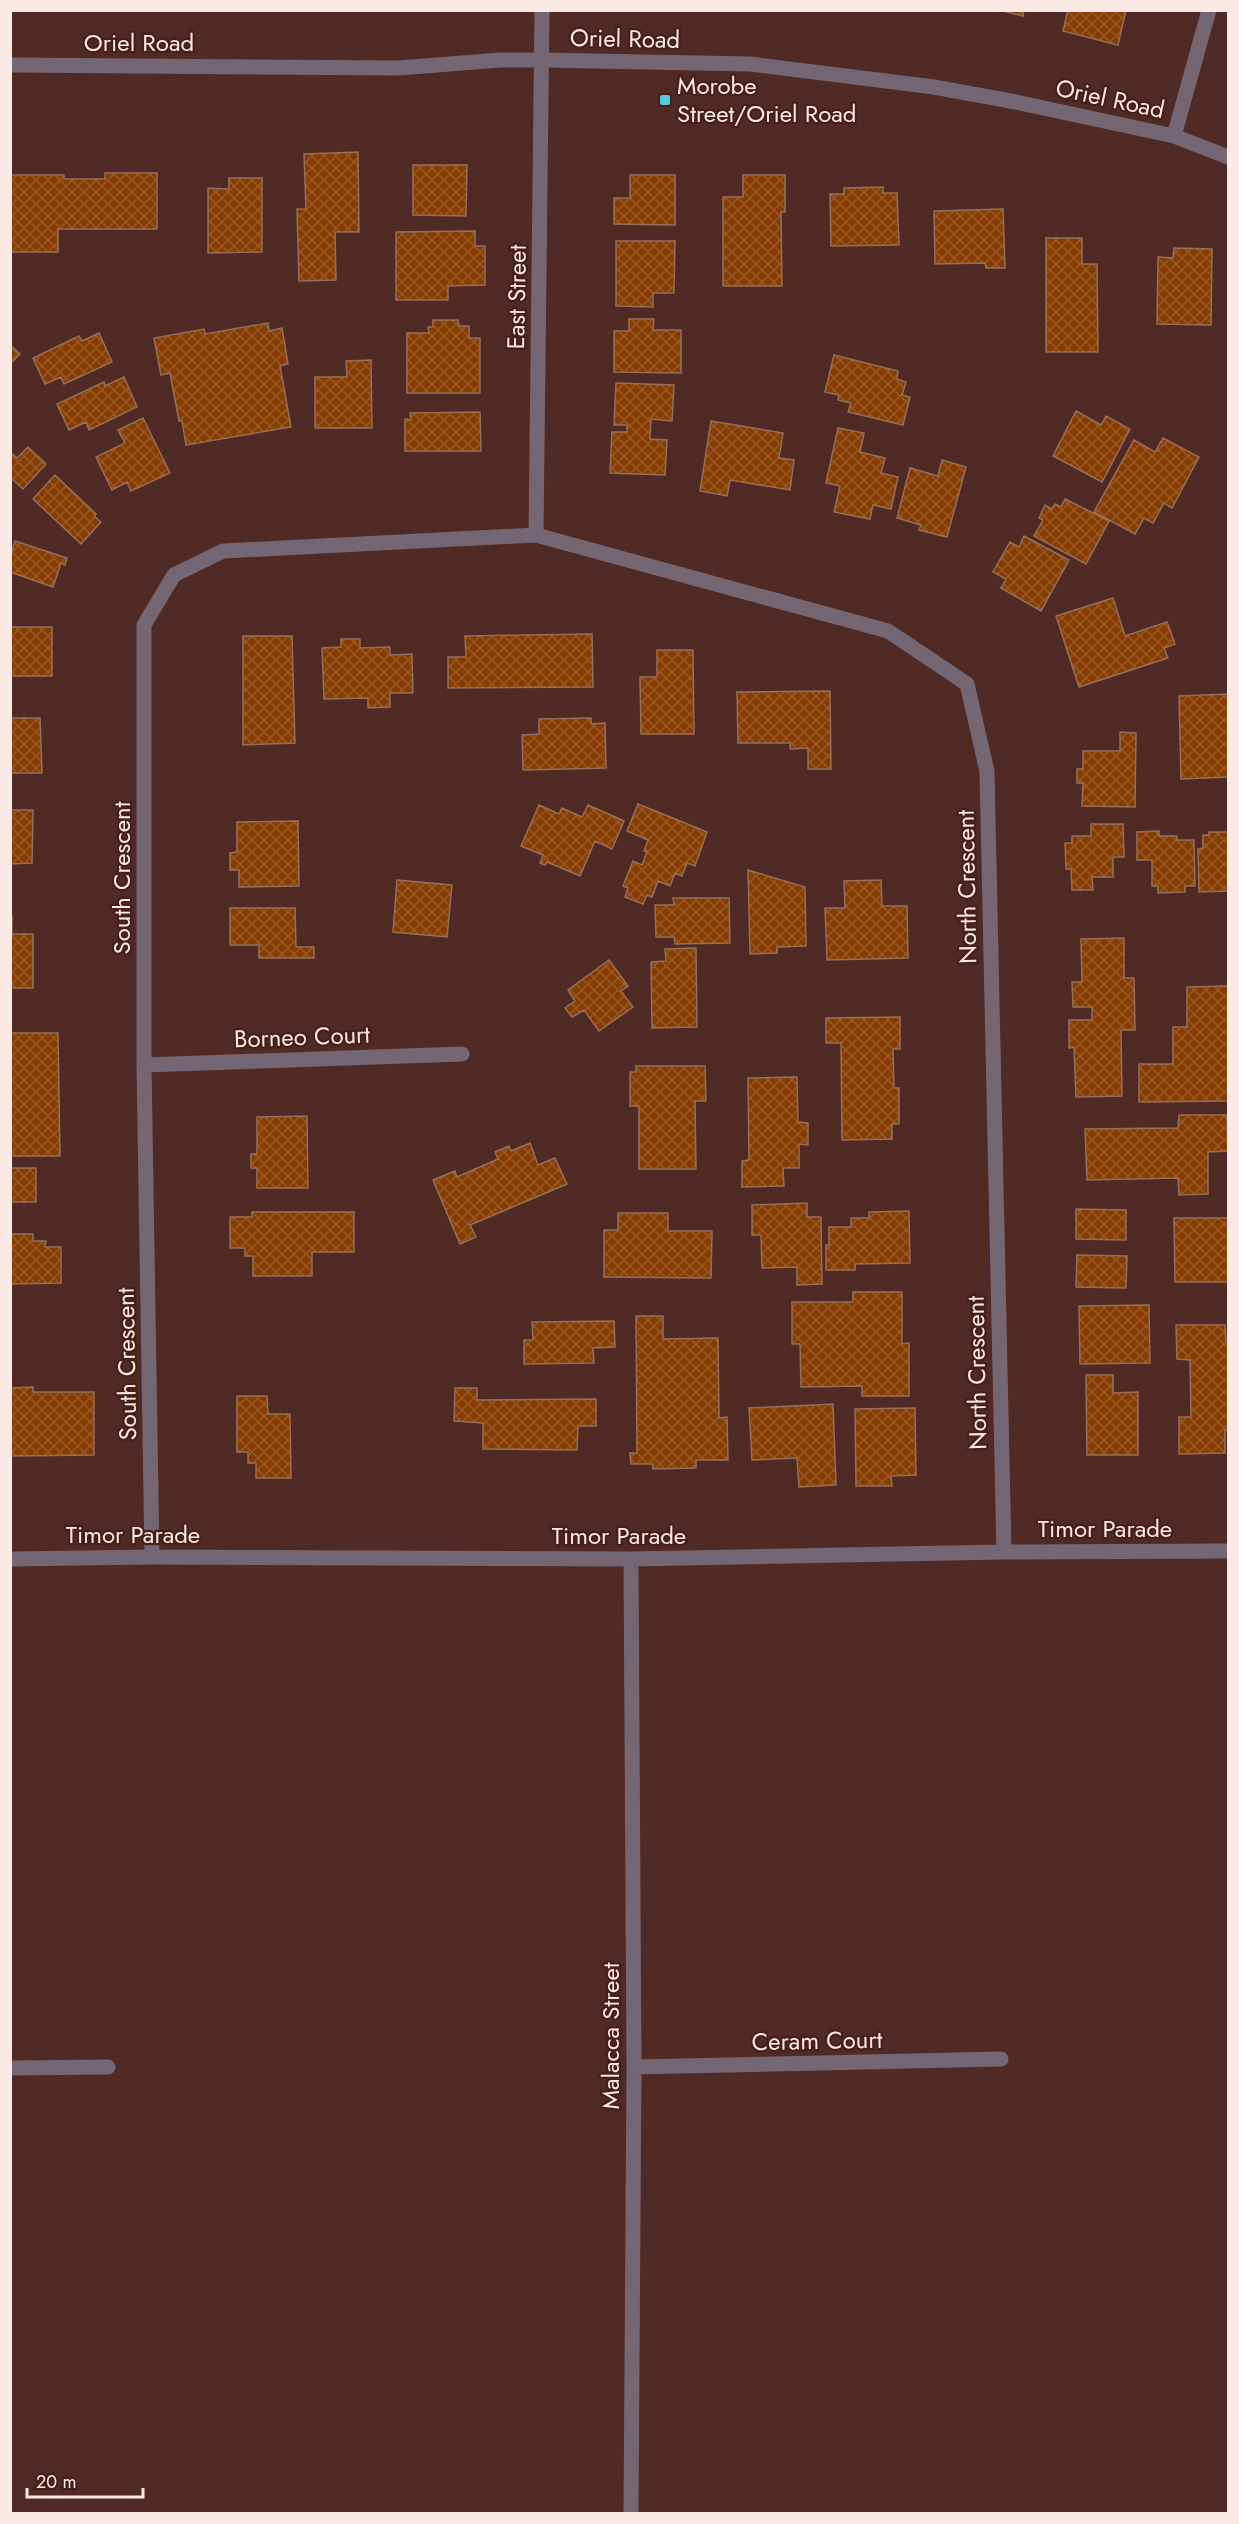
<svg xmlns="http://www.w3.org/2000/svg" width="1239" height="2524" font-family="Jost,sans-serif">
<defs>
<pattern id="building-cross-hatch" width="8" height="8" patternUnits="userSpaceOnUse" patternTransform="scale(1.5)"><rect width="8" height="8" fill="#873d01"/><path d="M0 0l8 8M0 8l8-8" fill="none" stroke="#995926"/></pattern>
</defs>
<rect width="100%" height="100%" fill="#502a24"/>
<path fill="url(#building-cross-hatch)" stroke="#956f5a" stroke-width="1.5" d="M999 10H1024L1023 16Z
M1068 10H1126L1118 45 1063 31Z
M358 152 359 232H335L336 280 299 281 297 209H306L304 154Z
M413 165H467L466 216 413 215Z
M105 173H157V229H58V252H10V175H64V179H105Z
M630 175H675V225L614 224V198H630Z
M743 175H785V212H781L782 286H723V197H743Z
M229 178H262V252L208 253V188L229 189Z
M883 187V193H897L899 245 831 246 830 194H844V188Z
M1003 209 1005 268H986L985 263 935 264 934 211Z
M475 231V246H485V285L448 286V300H396V232Z
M1046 238H1082V264H1097L1098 352H1046Z
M616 241H675L674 293H653V307L616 306Z
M1174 248 1212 249 1211 325 1157 324 1158 257 1173 258Z
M629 319H654L653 330H681V373L614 372V331H629Z
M433 320H458L459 326H469V338H480V393H407V333H429L428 327H433Z
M268 323 269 331 282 328 288 364 280 366 291 427 186 445 182 421H179L170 373 161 375 154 338 204 329 205 334Z
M99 333 112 362 64 384 61 377 45 384 33 358 79 336 82 341Z
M10 345 20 354 10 364Z
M834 355 898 371 897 379 906 382 902 395 910 397 903 425 848 412 851 403 838 400 839 395 825 392Z
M371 360 372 428H315V377H347L346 361Z
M124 377 137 407 89 430 86 422 69 430 57 404 104 382 105 386Z
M616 383 674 385 672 421 651 419 650 439 667 440 665 475 610 473 612 432H627V425H614Z
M1076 411 1101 425 1106 416 1130 429 1102 482 1053 456Z
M480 412 481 451H405V419L411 420 410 413Z
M143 418 170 473 131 491 127 482 112 490 96 457 125 443 118 430Z
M711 421 783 433 779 458 794 460 790 490 730 480 727 496 700 491Z
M838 428 864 433 860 452 885 458 881 473 898 477 891 509 873 505 870 519 834 512 840 486 826 483Z
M1163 438 1199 457 1172 508 1164 503 1153 523 1144 518 1135 534 1094 512 1134 440 1155 452Z
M28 447 46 464 23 489 10 477V452L17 458Z
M942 460 966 467 947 537 919 530 921 525 897 518 910 468 938 476Z
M55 475 96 514 94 516 101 522 81 544 33 499Z
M1065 499 1109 521 1086 564 1034 536 1043 520 1039 518 1045 505 1052 509 1055 504 1061 507Z
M1024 536 1069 560 1041 611 1001 588 1006 579 993 572 1010 542 1019 547Z
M15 541 67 558 65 565 61 563 53 587 10 572V557Z
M1113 598 1125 636 1167 622 1175 644 1164 648 1168 658 1079 687 1056 616Z
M10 627H52V676H10Z
M592 634 593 687 448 688V657H466L465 636Z
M243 636H292L295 743 243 745Z
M341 639H360V648L390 647V655L412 654 413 693H390V707L368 708V698L324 699 322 648 341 647Z
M657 650H693L694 734H641L640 677H657Z
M830 691 831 769H808V748L790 749V743H738L737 692Z
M1228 694V777L1181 779 1179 696Z
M10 718H40L42 773H10Z
M591 718V724L605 723 606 768 523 770 522 735 539 734V719Z
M1120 732 1136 733 1135 807 1082 806 1083 783H1077V769H1083V751H1120Z
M638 804 707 832 695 866 687 863 682 876 675 873 670 886 658 881 652 897 647 895 643 904 625 897 628 888 623 886 633 861 642 865 647 852 644 851 648 840 627 831Z
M539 805 559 814 562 808 582 817 588 805 624 821 612 849 595 841 580 876 547 862 545 865 540 863 543 855 521 846Z
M10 810H33L32 863 10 864Z
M298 821 299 886 239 887V870H230V853L237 852V822Z
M1091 824H1123L1124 857H1113V877H1092L1093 890H1072L1071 869H1066L1065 843H1072V836H1091Z
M1159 831V836H1177V840H1194L1195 886H1185V892L1158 893V886H1152V860H1137V832Z
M1209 832H1228V891L1199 892 1198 849 1203 848V835H1209Z
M748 870 805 887 806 946 777 947V953L750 954Z
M397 880 452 885 447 937 393 932Z
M881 880 882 906H907L908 958 827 960 825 908H845L844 881Z
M673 898H729L730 943 675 944 674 937H656L655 905H674Z
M230 908H295L296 947H314V958H259V945H230Z
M10 917H12V934H33V988H10Z
M1124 938V978H1134L1135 1030H1121L1122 1096 1076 1097 1074 1047 1069 1048V1020H1092V1007H1073L1072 982H1082L1081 939Z
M696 948 697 1027 652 1028 651 962 666 961 665 949Z
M609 960 628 986 621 991 633 1007 599 1031 584 1010 572 1017 565 1008 575 1001 568 990Z
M1228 986V1101L1139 1102V1064H1173V1027H1187V987Z
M900 1017V1049H893L894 1088H899V1124H892V1139L842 1140 841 1043H826V1018Z
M10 1033H58L60 1156H10Z
M636 1066H705L706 1101H695L696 1169H639V1106H630V1072H636Z
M797 1077 798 1122 808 1123V1145L799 1144V1168H783L784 1186 742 1187V1161L749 1160 748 1078Z
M1179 1115H1227L1228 1151 1208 1152V1194L1179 1195 1178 1178 1087 1180 1085 1129 1178 1128Z
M307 1116 308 1188H257V1168H251V1154H257V1117Z
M530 1143 538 1165 555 1158 567 1184 470 1225 476 1237 460 1244 433 1180 455 1171 457 1177 498 1159 495 1152 509 1146 511 1151Z
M10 1168H36V1202H10Z
M807 1203V1217H821L822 1284 797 1285V1267L762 1268 761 1235H752V1205Z
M1076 1209 1126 1210V1240L1076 1239Z
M909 1211 910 1263 855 1264V1270H826V1245H829V1227H851V1218H869V1212Z
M252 1212H354V1252H312V1276H253V1256H245V1248H230V1217H252Z
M618 1213H668V1231H712L711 1278 604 1277V1230H618Z
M1174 1218H1228V1282H1175Z
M10 1234H33V1241H46L45 1247H61V1283L10 1284Z
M1077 1255 1127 1256 1126 1288 1076 1287Z
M853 1292H902V1344L909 1343V1396H862V1386L801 1387 800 1344H792V1302H853Z
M1149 1305 1150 1363 1080 1364 1079 1306Z
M636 1316H663V1339L718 1338 719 1418 727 1417 728 1460H696V1468L653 1469V1464H631L630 1453H637Z
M614 1321 615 1347 593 1348 594 1363 524 1364V1340H533L532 1322Z
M1176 1325H1225L1226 1342H1228V1430H1225V1453L1179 1454V1417H1191L1190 1360 1177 1359Z
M1086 1375H1113V1393L1138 1392V1455H1087Z
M33 1387V1392H94V1455L11 1456 10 1388Z
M455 1388H477V1400L596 1399V1426H578L577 1450 483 1449V1423L454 1421Z
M237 1396H267L268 1414H290L291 1478H256V1463H248V1452H237Z
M833 1404 836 1485 799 1487 797 1458 752 1460 749 1408Z
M915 1408 916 1475 891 1476 892 1486H856L855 1409Z"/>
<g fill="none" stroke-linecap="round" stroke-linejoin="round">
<path stroke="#756673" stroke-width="15" d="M1174 136 1209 10
M536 535 542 10
M144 1065 462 1054
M152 1557 144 1065V625L174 575 223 551 536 535 888 631 967 684 987 771 1004 1552
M10 1559 152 1557 631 1559 1004 1552 1228 1551
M631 1559 634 2067 631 2514
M634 2067 1001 2059
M10 2068 108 2067"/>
<path stroke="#756673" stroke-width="15" d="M10 65 399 68 500 60H542L750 64 934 87 1016 102 1174 136 1228 157"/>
</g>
<rect fill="#54cade" stroke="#45201b" stroke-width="2" x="659" y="94" width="12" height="12" rx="3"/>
<g text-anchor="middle" stroke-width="4.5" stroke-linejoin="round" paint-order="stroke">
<g font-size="24" fill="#fce8e4" stroke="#45201b">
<text transform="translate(625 39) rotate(1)" y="8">Oriel Road</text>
<text x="139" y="51">Oriel Road</text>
<text transform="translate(1110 99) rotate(12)" y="8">Oriel Road</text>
<text transform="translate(517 297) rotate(-89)" y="8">East Street</text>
<text transform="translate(122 878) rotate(-90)" y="8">South Crescent</text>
<text transform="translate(967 887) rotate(-91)" y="8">North Crescent</text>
<text transform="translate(302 1037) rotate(-2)" y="8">Borneo Court</text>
<text transform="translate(127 1364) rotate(-91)" y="8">South Crescent</text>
<text transform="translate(977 1373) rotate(-91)" y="8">North Crescent</text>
<text x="1105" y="1537">Timor Parade</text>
<text x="133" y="1543">Timor Parade</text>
<text x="619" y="1544">Timor Parade</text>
<text transform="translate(611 2036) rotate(-90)" y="8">Malacca Street</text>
<text transform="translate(817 2041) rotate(-1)" y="8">Ceram Court</text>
</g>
<g font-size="24" fill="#fce8e4" stroke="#45201b" text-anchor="start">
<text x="677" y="94">Morobe<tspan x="677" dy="28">Street/Oriel Road</tspan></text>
</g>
</g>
<rect width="1239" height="2524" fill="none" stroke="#fce8e4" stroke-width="24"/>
<path d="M27 2488v9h116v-9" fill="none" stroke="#fce8e4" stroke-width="3"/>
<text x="36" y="2488" font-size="18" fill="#fce8e4" stroke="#45201b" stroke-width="4.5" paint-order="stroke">20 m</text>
</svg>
